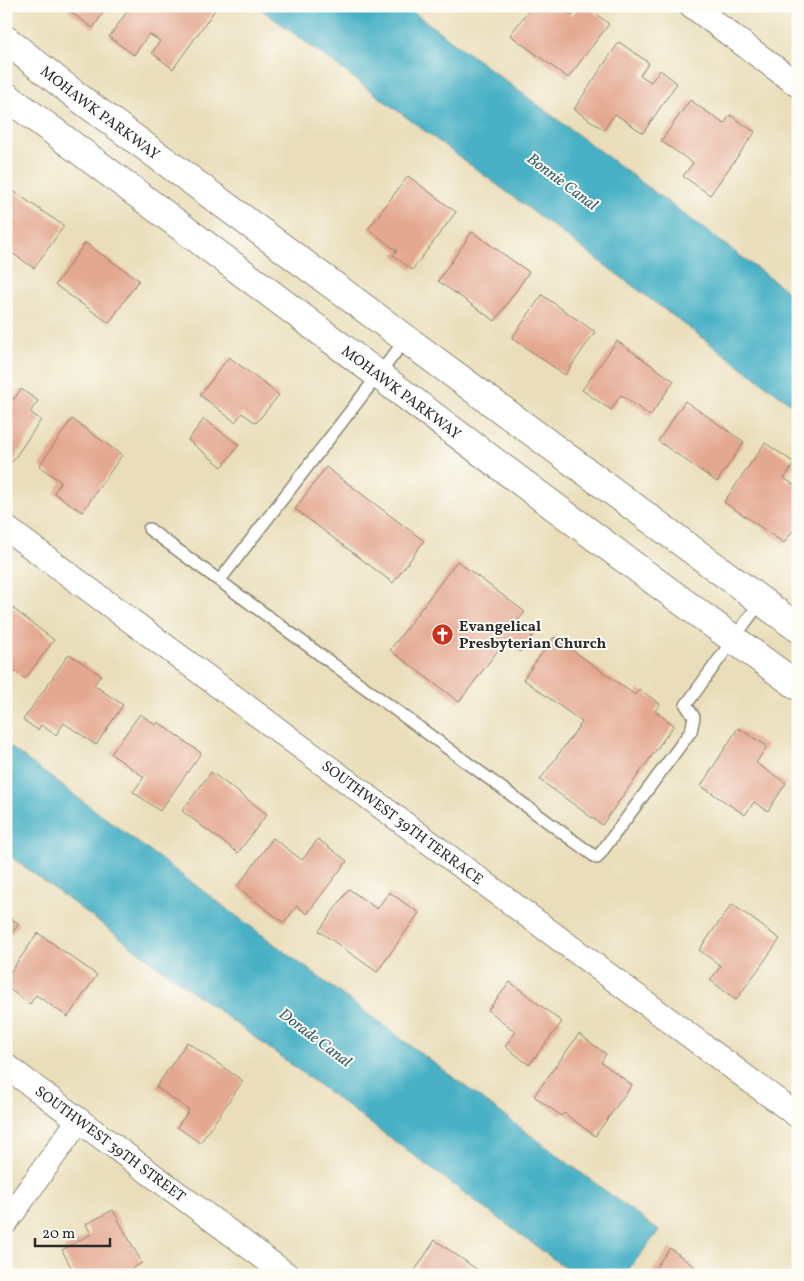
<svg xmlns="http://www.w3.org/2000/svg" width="804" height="1281" font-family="Vollkorn,serif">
<rect width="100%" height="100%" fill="#fdfcf7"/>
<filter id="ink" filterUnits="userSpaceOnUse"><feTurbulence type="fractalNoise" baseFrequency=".02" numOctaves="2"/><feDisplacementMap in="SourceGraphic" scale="10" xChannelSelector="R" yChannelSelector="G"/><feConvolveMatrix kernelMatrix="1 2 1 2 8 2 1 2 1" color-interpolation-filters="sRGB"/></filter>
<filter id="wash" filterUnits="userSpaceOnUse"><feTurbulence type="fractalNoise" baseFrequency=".0096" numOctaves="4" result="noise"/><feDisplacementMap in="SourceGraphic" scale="20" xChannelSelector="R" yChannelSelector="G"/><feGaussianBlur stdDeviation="1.12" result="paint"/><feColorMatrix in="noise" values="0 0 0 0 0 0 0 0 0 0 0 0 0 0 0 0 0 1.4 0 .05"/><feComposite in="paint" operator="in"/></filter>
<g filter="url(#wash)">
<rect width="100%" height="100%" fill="#eadeba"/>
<path fill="#46b0c5" stroke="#386e78" d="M257 6H405L798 299V409Z
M6 744 659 1231 624 1275H575L6 853Z"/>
<g id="blocks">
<path fill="#e4a78f" d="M62 6H108L93 28Z
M131 6H210L215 10 173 69 152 53 160 41 149 34 134 55 109 37Z
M532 6H559L572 16 579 6H586L609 24 568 78 510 35Z
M619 42 649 63 640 75 651 82 660 70 677 83 643 133 615 114 604 130 574 109Z
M690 100 724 124 730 115 755 132 710 195 683 176 693 163 661 141Z
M408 176 456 212 412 270 393 255 397 251 368 229Z
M13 191 64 226 34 268 6 249V201Z
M472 232 529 272 495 321 438 281Z
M85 243 139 280 109 323 55 285Z
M542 295 595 332 565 375 512 338Z
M617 341 674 381 650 416 621 395 611 410 582 390Z
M229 357 279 395 256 423 242 413 235 422 200 395Z
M21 389 38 401 30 412 41 420 12 462 6 458V394L14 399Z
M685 401 744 442 717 482 658 441Z
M72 419 122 455 82 512 54 493 61 482 39 466Z
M204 419 239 445 222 467 188 440Z
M765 443 795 463 784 478 798 488V523L784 543 724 502Z
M326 467 424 541 393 583 295 509Z
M457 561 525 612 518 620 535 633 520 652 505 641 459 702 390 650Z
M6 603 54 640 25 679 12 669 6 677Z
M554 637 635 695 639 689 660 704 655 711 674 725 602 825 540 780 582 722 523 679Z
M69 654 101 675 94 685 123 705 96 745 64 723 56 735 41 725 38 730 23 720Z
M140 714 156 725 158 722 201 753 160 811 133 792 144 777 111 754Z
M738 728 767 746 756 763 786 783 768 811 754 802 745 815 701 786Z
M211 772 267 814 238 853 182 811Z
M273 838 302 860 318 839 347 861 307 914 297 906 284 923 237 887Z
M349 889 377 909 389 892 419 913 377 972 319 931Z
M732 904 780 939 736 1000 710 980 721 966 699 950Z
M6 915 19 924 6 941Z
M38 933 97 975 68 1017 36 995 30 1004 6 987V978Z
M510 982 562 1022 529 1065 505 1046 516 1032 488 1010Z
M579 1034 606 1054 601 1062 632 1085 595 1136 564 1113 561 1116 534 1096Z
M187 1042 243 1081 200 1143 177 1127 189 1110 156 1087Z
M113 1210 142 1263 120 1275H99L96 1270 87 1275H75L62 1250 91 1234 86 1224Z
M435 1240 485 1275H412Z
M670 1248 705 1275H650Z"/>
</g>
</g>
<g filter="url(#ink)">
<use href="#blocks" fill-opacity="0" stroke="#8a8472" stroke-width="1"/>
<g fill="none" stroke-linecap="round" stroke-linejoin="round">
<defs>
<path id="service" d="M149 529 597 858 691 731 694 717 686 705 761 601
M220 580 406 339"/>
<g id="minor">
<path d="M692 6 798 85"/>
<path id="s1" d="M6 528 798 1116"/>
<path id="s2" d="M6 1066 287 1275"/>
<path d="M6 1222 79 1120"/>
</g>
<g id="tertiary">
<path id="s3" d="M6 40 78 97 798 628"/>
<path id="s4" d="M6 96C271 292 531 493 798 686"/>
</g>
</defs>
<use href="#service" stroke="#8a8472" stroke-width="14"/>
<use href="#minor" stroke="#8a8472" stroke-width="26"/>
<use href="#tertiary" stroke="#8a8472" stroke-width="30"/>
<use href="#service" stroke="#fff" stroke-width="11"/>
<use href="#minor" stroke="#fff" stroke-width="24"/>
<use href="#tertiary" stroke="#fff" stroke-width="28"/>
</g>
</g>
<defs>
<symbol id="church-disc" viewBox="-11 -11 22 22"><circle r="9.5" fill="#c8321e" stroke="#fdfcf7"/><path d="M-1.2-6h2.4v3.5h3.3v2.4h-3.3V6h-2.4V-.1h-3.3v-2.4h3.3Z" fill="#fff"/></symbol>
</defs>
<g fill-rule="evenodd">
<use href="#church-disc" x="430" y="622" width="25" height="25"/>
</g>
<g text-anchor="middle" stroke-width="4" stroke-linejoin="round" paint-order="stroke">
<g font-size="15" fill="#2b2b2b" stroke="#fdfcf7">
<text dy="5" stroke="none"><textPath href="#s3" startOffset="119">MOHAWK PARKWAY</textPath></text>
<text dy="5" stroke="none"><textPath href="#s4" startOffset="494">MOHAWK PARKWAY</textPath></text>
<text dy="5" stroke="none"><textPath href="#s1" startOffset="494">SOUTHWEST 39TH TERRACE</textPath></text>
<text dy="5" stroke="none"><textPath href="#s2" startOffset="130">SOUTHWEST 39TH STREET</textPath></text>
</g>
<g font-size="15" font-weight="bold" fill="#2b2b2b" stroke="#fdfcf7" text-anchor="start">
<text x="459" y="631">Evangelical<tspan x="459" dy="17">Presbyterian Church</tspan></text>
</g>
<g font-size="16" font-style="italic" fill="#366069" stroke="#fdfcf7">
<text transform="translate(563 181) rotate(37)" y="6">Bonnie Canal</text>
<text transform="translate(316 1037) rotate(37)" y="6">Dorade Canal</text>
</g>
</g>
<rect width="804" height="1281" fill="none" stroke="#fdfcf7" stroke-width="25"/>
<path d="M35 1238v8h75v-8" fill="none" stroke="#2b2b2b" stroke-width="2.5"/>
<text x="42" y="1238" font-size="15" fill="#2b2b2b" stroke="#fdfcf7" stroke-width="4" paint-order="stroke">20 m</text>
</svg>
